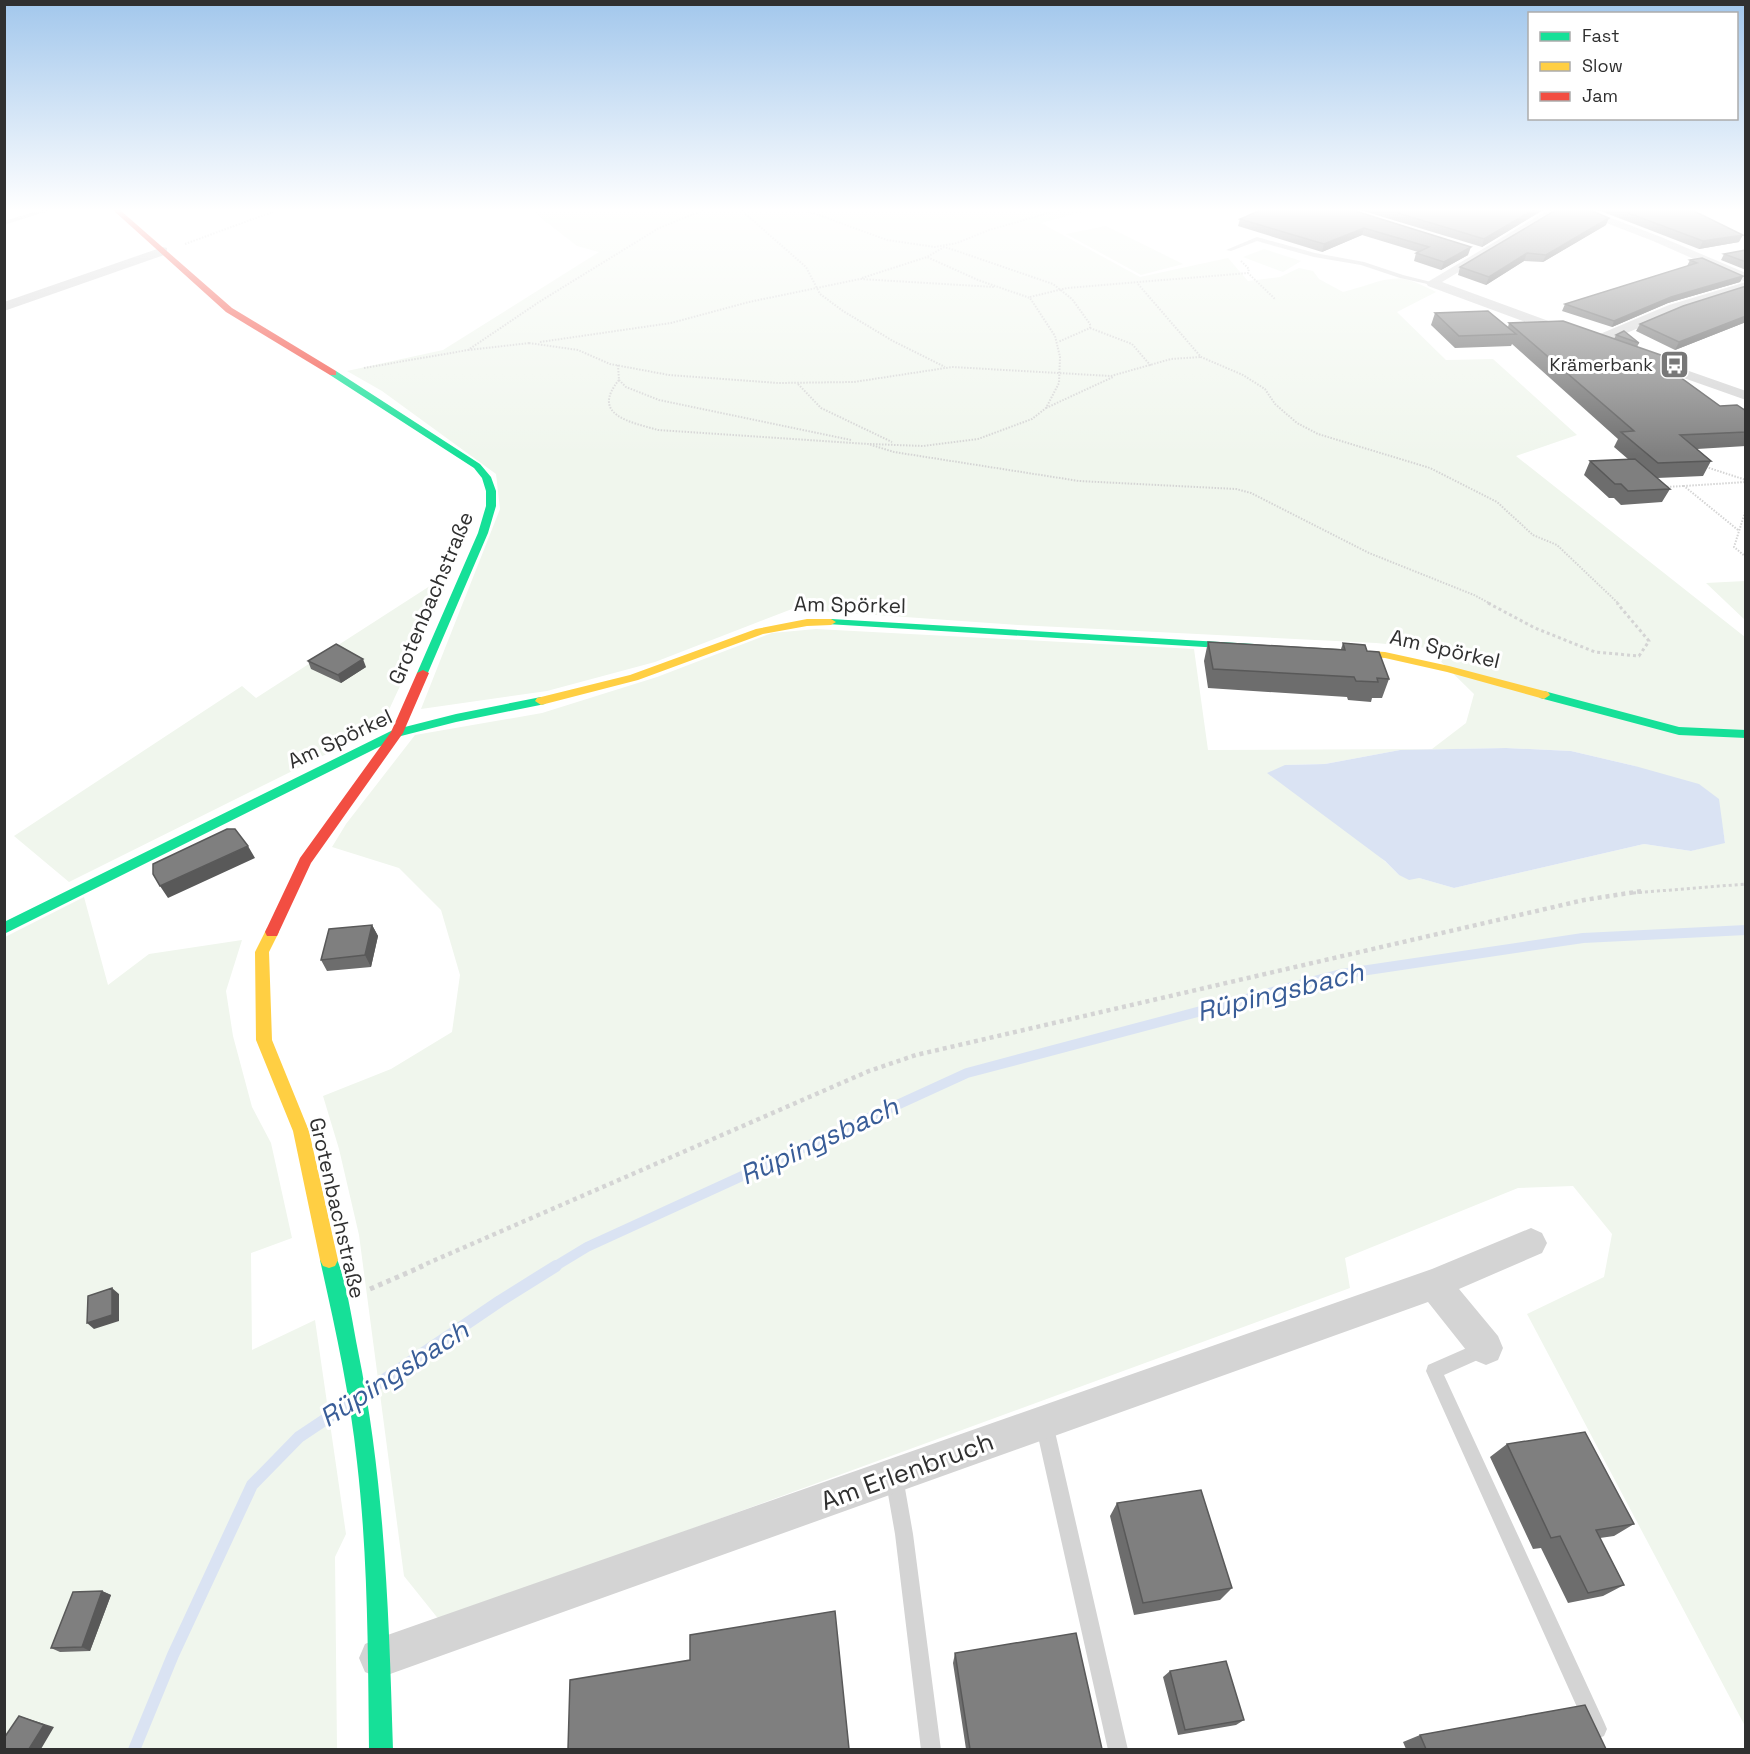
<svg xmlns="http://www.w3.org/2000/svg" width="1750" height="1754" font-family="'Space Grotesk',sans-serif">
<rect width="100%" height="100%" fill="#fff"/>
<path fill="#f0f6ed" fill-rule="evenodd" d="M536 210H1091L1041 223 1140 277 1228 258 1248 281 1280 277 1299 268 1313 271 1319 279 1343 292C1362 288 1385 276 1404 279 1415 281 1426 287 1436 292L1397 312 1446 360 1493 359 1577 435 1516 456 1745 637V1726L1527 1314 1604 1277 1612 1234 1573 1186 1518 1188 1345 1258 1350 1288 440 1621 404 1576 359 1235 339 1149 323 1096 391 1069 452 1032 460 975 441 910 399 868 332 847 346 824 415 735 542 713 657 677 772 633 816 629 1194 649 1208 750 1432 749 1466 723 1474 694 1427 648 1376 643 1018 625 792 609 655 662 547 691 421 709 500 509 496 474 382 391 347 371 443 350 599 252 577 246 536 214ZM1506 748 1571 751 1635 766 1721 819 1725 842 1691 851 1644 844 1454 888 1419 878 1399 875 1285 765 1325 764 1400 750Z
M1106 226 1183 264 1141 275 1066 234Z
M1264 249 1301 261 1283 272 1243 257Z
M1745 581V620L1706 583Z
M433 584 445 589 381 727 69 882 14 836 242 686 256 698Z
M84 897 108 985 149 954 242 940 226 991 233 1036 252 1107 271 1143 292 1238 251 1253 252 1350 315 1320 346 1534 335 1557 337 1749 5 1750V937Z"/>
<path fill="#dae3f3" d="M1506 748 1571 751 1635 766 1699 784 1719 799 1725 843 1691 851 1644 844 1454 888 1419 878 1409 880 1399 875 1385 861 1267 773 1285 765 1325 764 1400 750Z"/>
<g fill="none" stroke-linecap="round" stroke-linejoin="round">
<path stroke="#dae3f3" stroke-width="10" d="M554 1267 587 1247 967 1073 1341 974 1583 938 1746 930"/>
<path stroke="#dae3f3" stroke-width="12" d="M369 1390 500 1301 556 1266
M134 1750 173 1655 252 1485 299 1437 344 1407"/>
<path stroke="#d4d4d4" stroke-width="2" stroke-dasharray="1.5 1.5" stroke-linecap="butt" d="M741 210 806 267 820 294 843 311 893 341 945 367
M805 210 887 240 935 247 957 243 989 230 1059 210
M185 244 278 210
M1241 261 1249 269 1248 273 1275 299
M862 278 927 257 944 247 951 249 1053 284 1072 299 1090 324V328L1058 342
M1138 284 1201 357 1243 375 1265 389 1275 404 1297 423 1318 434 1430 468 1497 502 1533 535 1557 545 1619 604
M1030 297 1067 288 1248 273
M1090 328 1132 344 1151 366
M540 342 671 323 749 302 860 279 994 287
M529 343 578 350 610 364 669 375 778 383 854 382 952 367 1111 376 1171 359 1201 357
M468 350 530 343
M618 365 619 380 626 387 659 400 851 440
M364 368 468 350 539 302 659 228 704 210
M619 380C590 415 630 422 658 430L868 444 894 452 1079 481 1236 489 1251 493 1369 553 1474 595 1491 604
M798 384 821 408 892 442
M1046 408 1113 377
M870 444 923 446 978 439 1032 419 1046 408 1059 383 1060 357 1055 336 1030 298 978 280 927 257
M1703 466 1746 480
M1664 487 1684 486
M1746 509 1734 547 1746 557
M1738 530 1684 486 1746 482"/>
<path stroke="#d4d4d4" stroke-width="3" stroke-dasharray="3 3" stroke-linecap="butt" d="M1488 603 1535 628 1595 652 1639 656 1649 641 1617 603
M1746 608V614
M1633 893 1746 884"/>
<path stroke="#d4d4d4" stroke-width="4.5" stroke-dasharray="4 4" stroke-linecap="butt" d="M419 1267 869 1071 916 1055 1584 900 1642 891"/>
<path stroke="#d4d4d4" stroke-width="5" stroke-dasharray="4.5 4.5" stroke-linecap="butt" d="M370 1289 423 1266"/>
<path fill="#d4d4d4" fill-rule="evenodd" d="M41 210H51L4 225V221Z
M1257 237 1315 253 1364 262 1403 275 1435 283 1432 285 1400 278 1361 265 1314 257 1257 241 1231 251 1226 250Z
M1485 1340 1491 1342 1493 1348 1491 1354 1444 1375 1604 1722 1607 1729 1604 1736 1597 1739 1590 1736 1426 1371 1428 1365Z
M1044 1414 1050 1417 1053 1423 1128 1750H1108L1035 1423 1038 1417Z
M894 1468 900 1471 903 1477 913 1534 941 1750H921L895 1534 885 1477 888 1471Z"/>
<path fill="#d4d4d4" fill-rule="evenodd" d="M1548 210H1562L1442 282 1573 330 1575 333 1573 336H1563L1428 286 1426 283Z
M1573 210H1590L1661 237 1746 273V282L1653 241Z
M163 247 167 248V254L4 311V302Z
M1746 282V290L1679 311 1598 345 1593 346 1586 342 1588 339 1669 305Z
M1649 357 1746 391V400L1644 364 1642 361Z
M1531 1228 1542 1233 1547 1243 1542 1253 1459 1289 1498 1336 1503 1348 1498 1360 1486 1365 1474 1360 1428 1302 379 1678 365 1672 359 1658 365 1644 379 1638 1432 1269Z"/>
<path fill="#16e098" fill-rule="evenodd" d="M330 371H336L480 464 491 477 496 491V506L488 533 427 675H419L417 673 478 533 486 506V491L482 478 474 468 330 375Z
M831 619 1254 644 1259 647 1254 650 827 624 826 622Z
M1544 691 1679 727 1746 730V738L1679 735 1540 698 1538 695Z
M541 697 547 701 545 704 456 722 401 736 4 934V922L393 730 456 714Z
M329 1252 335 1254C347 1282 352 1321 358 1351 385 1483 389 1616 393 1750H369C368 1654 368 1557 357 1462 350 1394 335 1327 320 1260L323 1254Z"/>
<path fill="#ffcf43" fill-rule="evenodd" d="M807 619H831L836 622 831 625 807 626 763 634 638 680 541 705 535 701 537 698 630 675 756 629Z
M1335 649 1385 652 1449 666 1548 692 1550 695 1544 699 1447 672 1385 658 1331 654V650Z
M272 927 277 928 279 932 269 952 272 1040 309 1131 338 1260 335 1266 329 1268 323 1266 320 1260 293 1131 256 1040 255 952 267 928Z"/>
<path fill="#f24e42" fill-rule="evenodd" d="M113 210H120L232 308 336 371V375H330L226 312Z
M423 670 429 673 403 733 311 863 277 936H267L265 932 300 858 391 732 417 673Z"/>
</g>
<path fill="#6d6d6d" d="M1352 210 1468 255 1441 270 1414 261 1416 253 1418 252 1362 235 1322 252 1238 226 1240 219Z
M1360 210H1543L1482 247Z
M1598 210H1692L1739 242 1699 249Z
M1606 225 1543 262 1524 261 1486 285 1458 275 1460 267Z
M1746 250V270L1721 260 1724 254Z
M1690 260 1743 276 1740 282 1668 303 1612 327 1562 311 1565 304 1687 266Z
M1746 286V322L1675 350 1636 331 1640 324Z
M1435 313 1508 327 1509 323 1614 339 1616 335 1639 343 1637 347 1682 365 1677 375 1715 404 1720 406 1746 411V446L1697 449 1711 461 1703 476 1657 478 1670 489 1662 502 1621 505 1614 498H1609L1584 475 1590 461 1628 459 1614 447 1618 439 1512 344 1511 346 1455 348 1431 325Z
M1208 642 1341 649 1343 643 1367 651 1389 679 1382 698H1372L1371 702 1348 700 1347 697 1208 688 1204 661Z
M308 661 366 667 341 683 311 669Z
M372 925 378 936 371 967 327 971 321 960Z
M1507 1444 1634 1524 1614 1536 1600 1538 1624 1585 1603 1596 1568 1603 1541 1548 1533 1549 1490 1457Z
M1117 1503 1232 1588 1220 1600 1134 1615 1110 1516Z
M102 1591 111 1595 90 1651 60 1652 51 1648Z
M955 1653 1102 1749H966L953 1663Z
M1170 1671 1244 1720 1236 1725 1178 1735 1163 1677Z
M1420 1735 1606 1749H1406L1403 1742Z"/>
<path fill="#595959" d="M1533 210H1543L1482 247 1484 239Z
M1609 218 1606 225 1543 262 1546 255Z
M1364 228 1362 235 1322 252 1324 244Z
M1743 235 1739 242 1699 249 1703 241Z
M1471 247 1468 255 1441 270 1444 262Z
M1527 253 1524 261 1486 285 1489 277Z
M1743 276 1740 282 1668 303 1612 327 1614 321 1671 297Z
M1746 316V322L1675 350 1679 342Z
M1682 365 1675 379 1669 369Z
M363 659 366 667 341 683 338 675Z
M248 846 255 858 168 898 160 886Z
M372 925 378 936 371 967 365 955Z
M112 1288 119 1294V1321L94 1329 87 1323Z
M102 1591 111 1595 90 1651 82 1647Z
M19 1716 54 1727 41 1749H29Z"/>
<path fill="#7f7f7f" stroke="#595959" stroke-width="1.5" d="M1261 210H1352L1471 247 1444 262 1416 253 1429 247 1364 228 1324 244 1240 219Z
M1388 210H1533L1484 239Z
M1556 210H1590L1609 218 1546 255 1527 253 1489 277 1460 267Z
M1620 210H1692L1743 235 1703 241Z
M1746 250V262L1724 254Z
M1702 258 1743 276 1671 297 1614 321 1565 304 1697 263 1690 260Z
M1746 286V316L1679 342 1640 324 1683 306Z
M1488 311 1516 334 1459 336 1435 313Z
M1563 321 1678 361 1682 365 1669 369 1720 406 1737 405 1746 411V432L1680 435 1711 461 1658 463 1621 432 1634 431 1509 323Z
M1624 331 1639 343 1616 335Z
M1635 459 1670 489 1628 491 1621 484H1615L1590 461Z
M1208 642 1345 650 1343 643 1365 645 1367 651 1379 652 1389 679 1377 678 1378 682 1356 681 1354 677 1213 669Z
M336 644 363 659 338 675 308 661Z
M227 829H235L248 846 160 886 153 874V864Z
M372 925 365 955 321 960 329 929Z
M112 1288V1315L87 1323 88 1296Z
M1585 1432 1634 1524 1596 1530 1624 1585 1588 1593 1560 1536 1551 1538 1507 1444Z
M1201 1490 1232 1588 1143 1603 1117 1503Z
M102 1591 82 1647 51 1648 73 1592Z
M835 1611 849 1749H568L570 1680 690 1660V1635Z
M1076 1633 1102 1749H970L955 1653Z
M1226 1661 1244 1720 1185 1730 1170 1671Z
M1585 1705 1606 1749H1426L1420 1735Z
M19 1716 44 1725 29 1749H4V1738Z"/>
<linearGradient id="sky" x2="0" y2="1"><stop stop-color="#a2c7ec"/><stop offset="0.46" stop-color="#fff"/><stop offset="1" stop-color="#fff" stop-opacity="0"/></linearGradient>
<rect width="1750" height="456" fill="url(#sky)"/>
<defs>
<symbol id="bus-square" viewBox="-11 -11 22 22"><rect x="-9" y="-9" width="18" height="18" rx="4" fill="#787878" stroke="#fff"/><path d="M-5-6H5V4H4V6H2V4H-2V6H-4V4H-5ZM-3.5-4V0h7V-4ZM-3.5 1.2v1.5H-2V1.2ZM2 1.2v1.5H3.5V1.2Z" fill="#fff"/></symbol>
</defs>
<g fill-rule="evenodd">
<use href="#bus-square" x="1658" y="348" width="33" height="33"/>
</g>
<g text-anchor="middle" stroke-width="6" stroke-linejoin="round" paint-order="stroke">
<g font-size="18" fill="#303030" stroke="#fff" text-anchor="end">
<text x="1653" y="371">Krämerbank</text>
</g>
<g font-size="21" fill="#303030" stroke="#fff">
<text transform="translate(431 598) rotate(-67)" y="7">Grotenbachstraße</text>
<text transform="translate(850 605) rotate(1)" y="7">Am Spörkel</text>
<text transform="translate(1445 649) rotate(13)" y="7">Am Spörkel</text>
<text transform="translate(340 739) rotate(-25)" y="7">Am Spörkel</text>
<text transform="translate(337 1208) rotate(77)" y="7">Grotenbachstraße</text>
</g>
<g font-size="26" fill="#303030" stroke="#fff">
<text transform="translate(907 1471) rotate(-20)" y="9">Am Erlenbruch</text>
</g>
<g font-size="27" font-style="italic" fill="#395d98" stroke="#fff">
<text transform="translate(1280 992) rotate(-14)" y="9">Rüpingsbach</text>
<text transform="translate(819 1141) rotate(-25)" y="9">Rüpingsbach</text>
<text transform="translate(394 1374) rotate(-33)" y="9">Rüpingsbach</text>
</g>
</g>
<rect width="1750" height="1754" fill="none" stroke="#303030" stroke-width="12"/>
<rect x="1528" y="12" width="210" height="108" fill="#ffffff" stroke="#acacac" stroke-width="1.5"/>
<rect x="1540" y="32" width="30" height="9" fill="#16e098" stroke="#acacac" stroke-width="1.5"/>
<text x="1582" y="42" font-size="18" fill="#303030">Fast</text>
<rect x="1540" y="62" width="30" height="9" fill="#ffcf43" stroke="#acacac" stroke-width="1.5"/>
<text x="1582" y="72" font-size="18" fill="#303030">Slow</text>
<rect x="1540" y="92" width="30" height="9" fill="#f24e42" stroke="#acacac" stroke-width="1.5"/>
<text x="1582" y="102" font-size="18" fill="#303030">Jam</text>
</svg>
